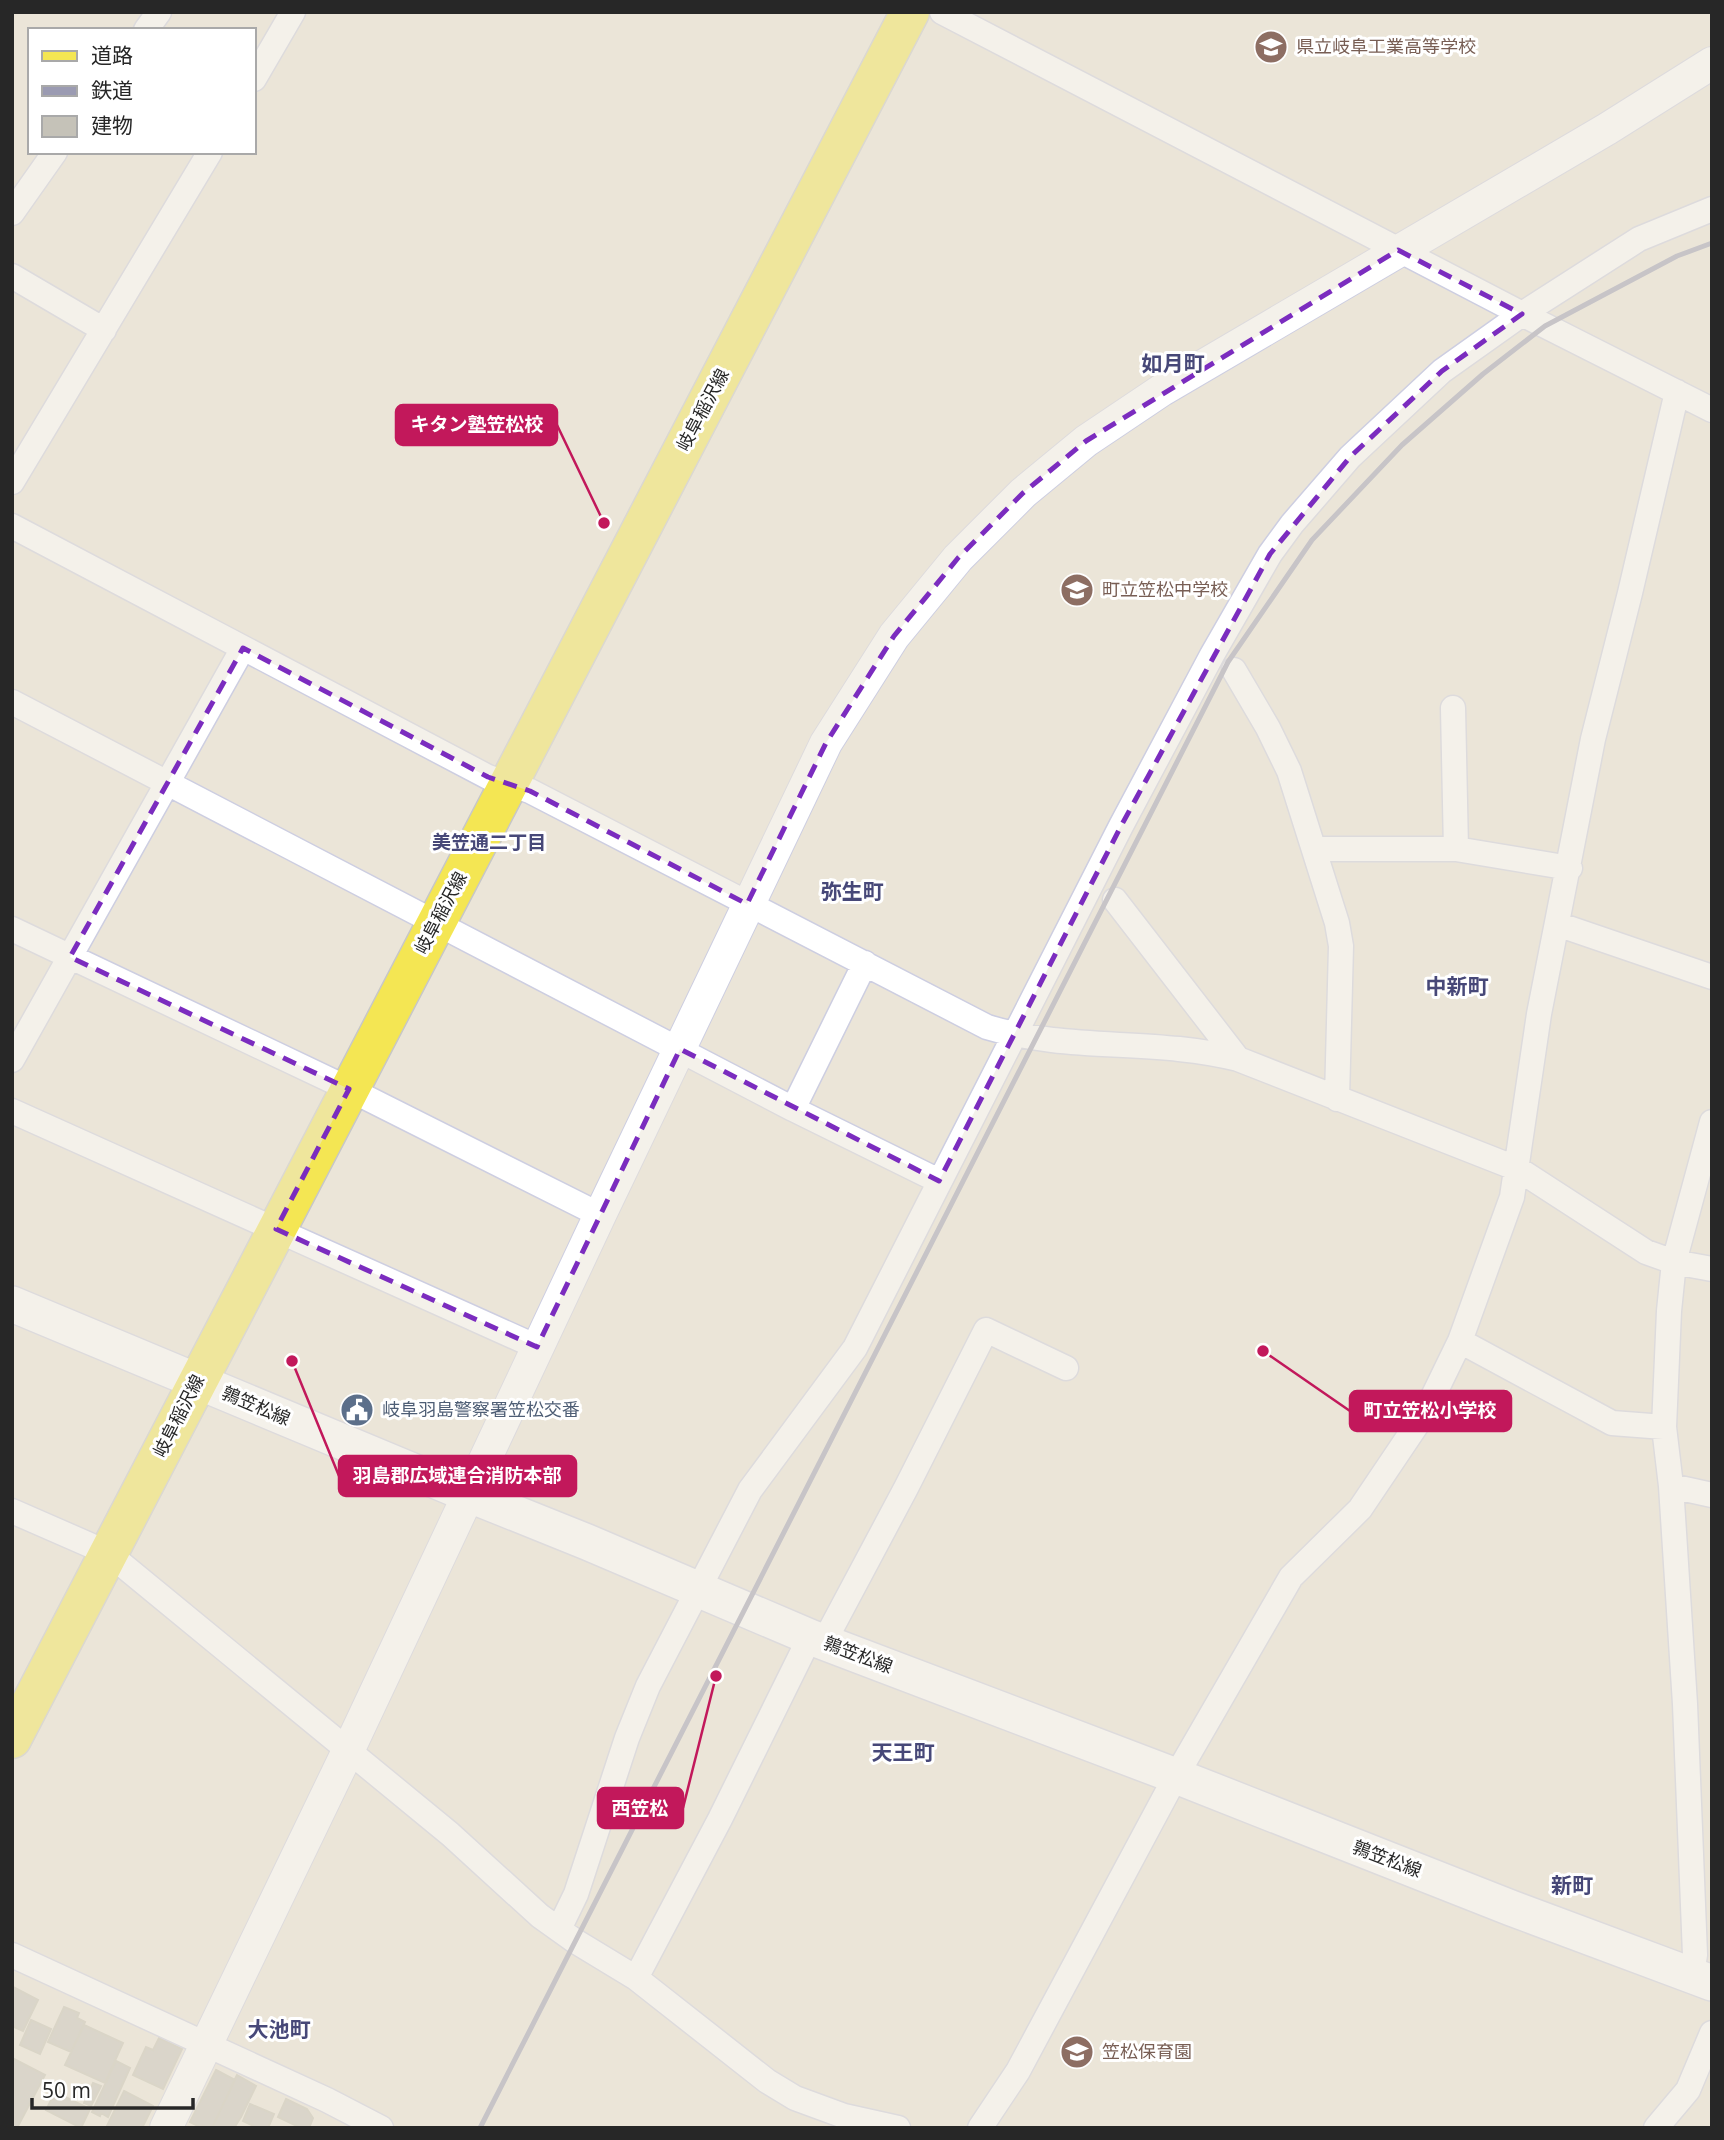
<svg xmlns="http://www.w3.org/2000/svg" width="1724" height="2140" font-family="'Open Sans','Noto Sans JP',sans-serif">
<rect width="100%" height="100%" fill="#ebe5d8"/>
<path fill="#c5c2b8" stroke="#c5c1b2" stroke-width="2" d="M13 1987 38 2000 23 2031 12 2026Z
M64 2007 79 2013 77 2018 85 2022 71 2052 48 2042Z
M31 2020 51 2029 40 2054 20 2045Z
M84 2025 123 2043 105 2083 65 2065Z
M159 2038 182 2049 163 2089 133 2075 146 2047 153 2050Z
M12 2058 45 2075 17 2128H12Z
M116 2061 130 2068 108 2117 101 2113 100 2116 92 2112Z
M216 2070 235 2080 212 2128 203 2126 202 2128 190 2122Z
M237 2075 256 2086 241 2117 234 2128H212Z
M93 2083 101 2086 91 2106 84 2103Z
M56 2090 62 2093 61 2095 90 2109 81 2128 46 2110Z
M124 2091 153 2106 142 2128H106Z
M286 2099 307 2109 313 2118 309 2128H301L278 2117Z
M250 2104 274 2114 268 2128H258L243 2121Z"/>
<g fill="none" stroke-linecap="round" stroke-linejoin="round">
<defs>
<path id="minor" d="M942 12 1522 314 1712 410
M146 30 159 12
M254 79 293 12
M12 213 55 152
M12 276 104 330
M12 482 210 152
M12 526 488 777 530 791 987 1027C1068 1052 1156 1038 1238 1059L1518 1169 1646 1252 1674 1262 1712 1269
M1234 670 1268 728 1289 771 1337 923 1341 946 1337 1099
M12 702 793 1109 939 1181
M1453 708 1456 849
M1314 849H1456L1570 868
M1115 900 1238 1059
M1557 924 1712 977
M12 929 349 1089 600 1215
M12 1060 243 648
M793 1109 865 963
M12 1111 537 1347
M1460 1341 1612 1423 1664 1427
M1671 1486 1712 1495
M12 1511 108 1553 450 1834 540 1916 575 1941 636 1978 767 2081 795 2098 844 2116 898 2128
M824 1642 906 1488 986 1330 1066 1368
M559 1929 576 1894 627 1738 648 1686 750 1490 855 1348 1121 826 1212 655 1270 554 1292 524 1350 457 1442 371 1522 314 1639 239 1712 209
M12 1955 327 2100 381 2128
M1692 1974 1695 1955 1685 1704 1671 1486 1664 1427 1669 1311 1674 1262 1712 1122
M636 1978 720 1819 810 1637
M980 2128 1018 2071 1176 1776 1291 1577 1360 1509 1426 1411 1460 1341 1512 1197 1539 1014 1593 739 1630 593 1677 392
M1656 2128 1688 2090 1712 2033"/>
<path id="tertiary" d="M166 2128 348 1751 600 1215 826 743 894 636 958 558 1023 493 1086 441 1162 390 1607 129 1712 63"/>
<path id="secondary" d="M12 1304 470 1495 587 1542 810 1637 1176 1776 1511 1908 1712 1983"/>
<path id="primary" d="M12 1739 910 12"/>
</defs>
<use href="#minor" stroke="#cdcee1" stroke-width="27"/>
<use href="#tertiary" stroke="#cdcee1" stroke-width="34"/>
<use href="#secondary" stroke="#cdcee1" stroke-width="38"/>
<use href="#primary" stroke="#c7c7c7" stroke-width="41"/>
<use href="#minor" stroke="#fff" stroke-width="24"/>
<use href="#tertiary" stroke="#fff" stroke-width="32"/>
<use href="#secondary" stroke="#fff" stroke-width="35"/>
<use href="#primary" stroke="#f4e653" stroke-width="38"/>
<path stroke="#9b9bb2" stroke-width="5" d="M480 2128 1228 662 1312 540 1402 445 1483 374 1545 326 1677 256 1712 243"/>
</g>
<path d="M0 0H1724V2140H0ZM1398 250 1522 314 1442 371 1350 457 1270 554 1121 826 939 1181 680 1049 537 1347 276 1229 349 1089 70 957 243 648 488 777 530 791 747 904 826 743 894 636 958 558 1023 493 1086 441Z" fill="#ebe5d8" fill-opacity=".55" fill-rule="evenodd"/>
<path fill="none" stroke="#7b2cbf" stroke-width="5" stroke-dasharray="14 9" stroke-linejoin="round" d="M1398 250 1522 314 1442 371 1350 457 1270 554 1121 826 939 1181 680 1049 537 1347 276 1229 349 1089 70 957 243 648 488 777 530 791 747 904 826 743 894 636 958 558 1023 493 1086 441Z"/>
<defs>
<symbol id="school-disc" viewBox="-11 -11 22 22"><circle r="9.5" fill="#8d6e63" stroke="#fff"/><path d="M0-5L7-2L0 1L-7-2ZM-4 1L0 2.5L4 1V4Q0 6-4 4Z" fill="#fff"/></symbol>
<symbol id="civic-disc" viewBox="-11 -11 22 22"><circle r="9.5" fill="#5c6f8a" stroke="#fff"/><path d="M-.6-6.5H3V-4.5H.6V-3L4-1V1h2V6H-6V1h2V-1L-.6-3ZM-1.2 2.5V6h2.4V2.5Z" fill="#fff"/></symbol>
</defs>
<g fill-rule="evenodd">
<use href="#school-disc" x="1252" y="28" width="38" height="38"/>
<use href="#school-disc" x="1058" y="571" width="38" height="38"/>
<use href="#civic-disc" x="338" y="1391" width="38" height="38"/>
<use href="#school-disc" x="1058" y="2033" width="38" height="38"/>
</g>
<g text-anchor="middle" stroke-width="6" stroke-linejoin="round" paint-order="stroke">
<g font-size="18" fill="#785e54" stroke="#fff" text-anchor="start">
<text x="1296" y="53">県立岐阜工業高等学校</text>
<text x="1102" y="596">町立笠松中学校</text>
<text x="1102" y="2058">笠松保育園</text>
</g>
<g font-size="18" fill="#272727" stroke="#fff">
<text transform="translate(703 410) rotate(-62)" y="6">岐阜稲沢線</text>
<text transform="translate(441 913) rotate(-62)" y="6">岐阜稲沢線</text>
<text transform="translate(256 1406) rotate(23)" y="6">鶉笠松線</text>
<text transform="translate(179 1416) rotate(-63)" y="6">岐阜稲沢線</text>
<text transform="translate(858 1655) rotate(21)" y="6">鶉笠松線</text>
<text transform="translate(1387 1859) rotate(21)" y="6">鶉笠松線</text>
</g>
<g font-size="18" fill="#4e5e75" stroke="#fff" text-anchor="start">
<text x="382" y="1416">岐阜羽島警察署笠松交番</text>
</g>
<g font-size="19" font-weight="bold" fill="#474878" stroke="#fff">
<text x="489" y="849">美笠通二丁目</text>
</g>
<g font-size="21" font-weight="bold" fill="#474878" stroke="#fff">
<text x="1173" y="371">如月町</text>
<text x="852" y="899">弥生町</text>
<text x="1457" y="994">中新町</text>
<text x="903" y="1760">天王町</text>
<text x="1572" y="1893">新町</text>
<text x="279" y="2037">大池町</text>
</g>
</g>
<path fill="none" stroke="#c2185b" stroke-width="2.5" d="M604 523L557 425M1263 1351L1350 1411M292 1361L339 1476M716 1676L683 1808"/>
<g fill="#c2185b" stroke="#fff" stroke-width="2.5">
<circle cx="604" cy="523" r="7"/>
<circle cx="1263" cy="1351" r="7"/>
<circle cx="292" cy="1361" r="7"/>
<circle cx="716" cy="1676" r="7"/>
</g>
<g fill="#c2185b" stroke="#c2185b" stroke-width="2.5">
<rect x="396" y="405" width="161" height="40" rx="7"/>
<rect x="1350" y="1391" width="161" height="40" rx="7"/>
<rect x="339" y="1456" width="237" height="40" rx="7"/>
<rect x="598" y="1788" width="85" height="40" rx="7"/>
</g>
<g font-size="19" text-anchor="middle" font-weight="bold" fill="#fff">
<text x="477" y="431">キタン塾笠松校</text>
<text x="1430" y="1417">町立笠松小学校</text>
<text x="457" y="1482">羽島郡広域連合消防本部</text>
<text x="640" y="1815">西笠松</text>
</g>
<rect width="1724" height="2140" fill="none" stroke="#272727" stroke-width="28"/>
<rect x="28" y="28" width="228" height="126" fill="#ffffff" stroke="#a9a9a9" stroke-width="2"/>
<rect x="42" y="51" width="35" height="10" fill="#f4e653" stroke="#a9a9a9" stroke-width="2"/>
<text x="91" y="63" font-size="21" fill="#272727">道路</text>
<rect x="42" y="86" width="35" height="10" fill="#9b9bb2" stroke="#a9a9a9" stroke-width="2"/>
<text x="91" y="98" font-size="21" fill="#272727">鉄道</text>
<rect x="42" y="116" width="35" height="21" fill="#c5c2b8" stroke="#a9a9a9" stroke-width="2"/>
<text x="91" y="133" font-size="21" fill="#272727">建物</text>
<path d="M32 2098v10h161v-10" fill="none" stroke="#272727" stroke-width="3.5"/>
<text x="42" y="2098" font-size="21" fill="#272727" stroke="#ffffff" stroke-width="5" paint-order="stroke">50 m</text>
</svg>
